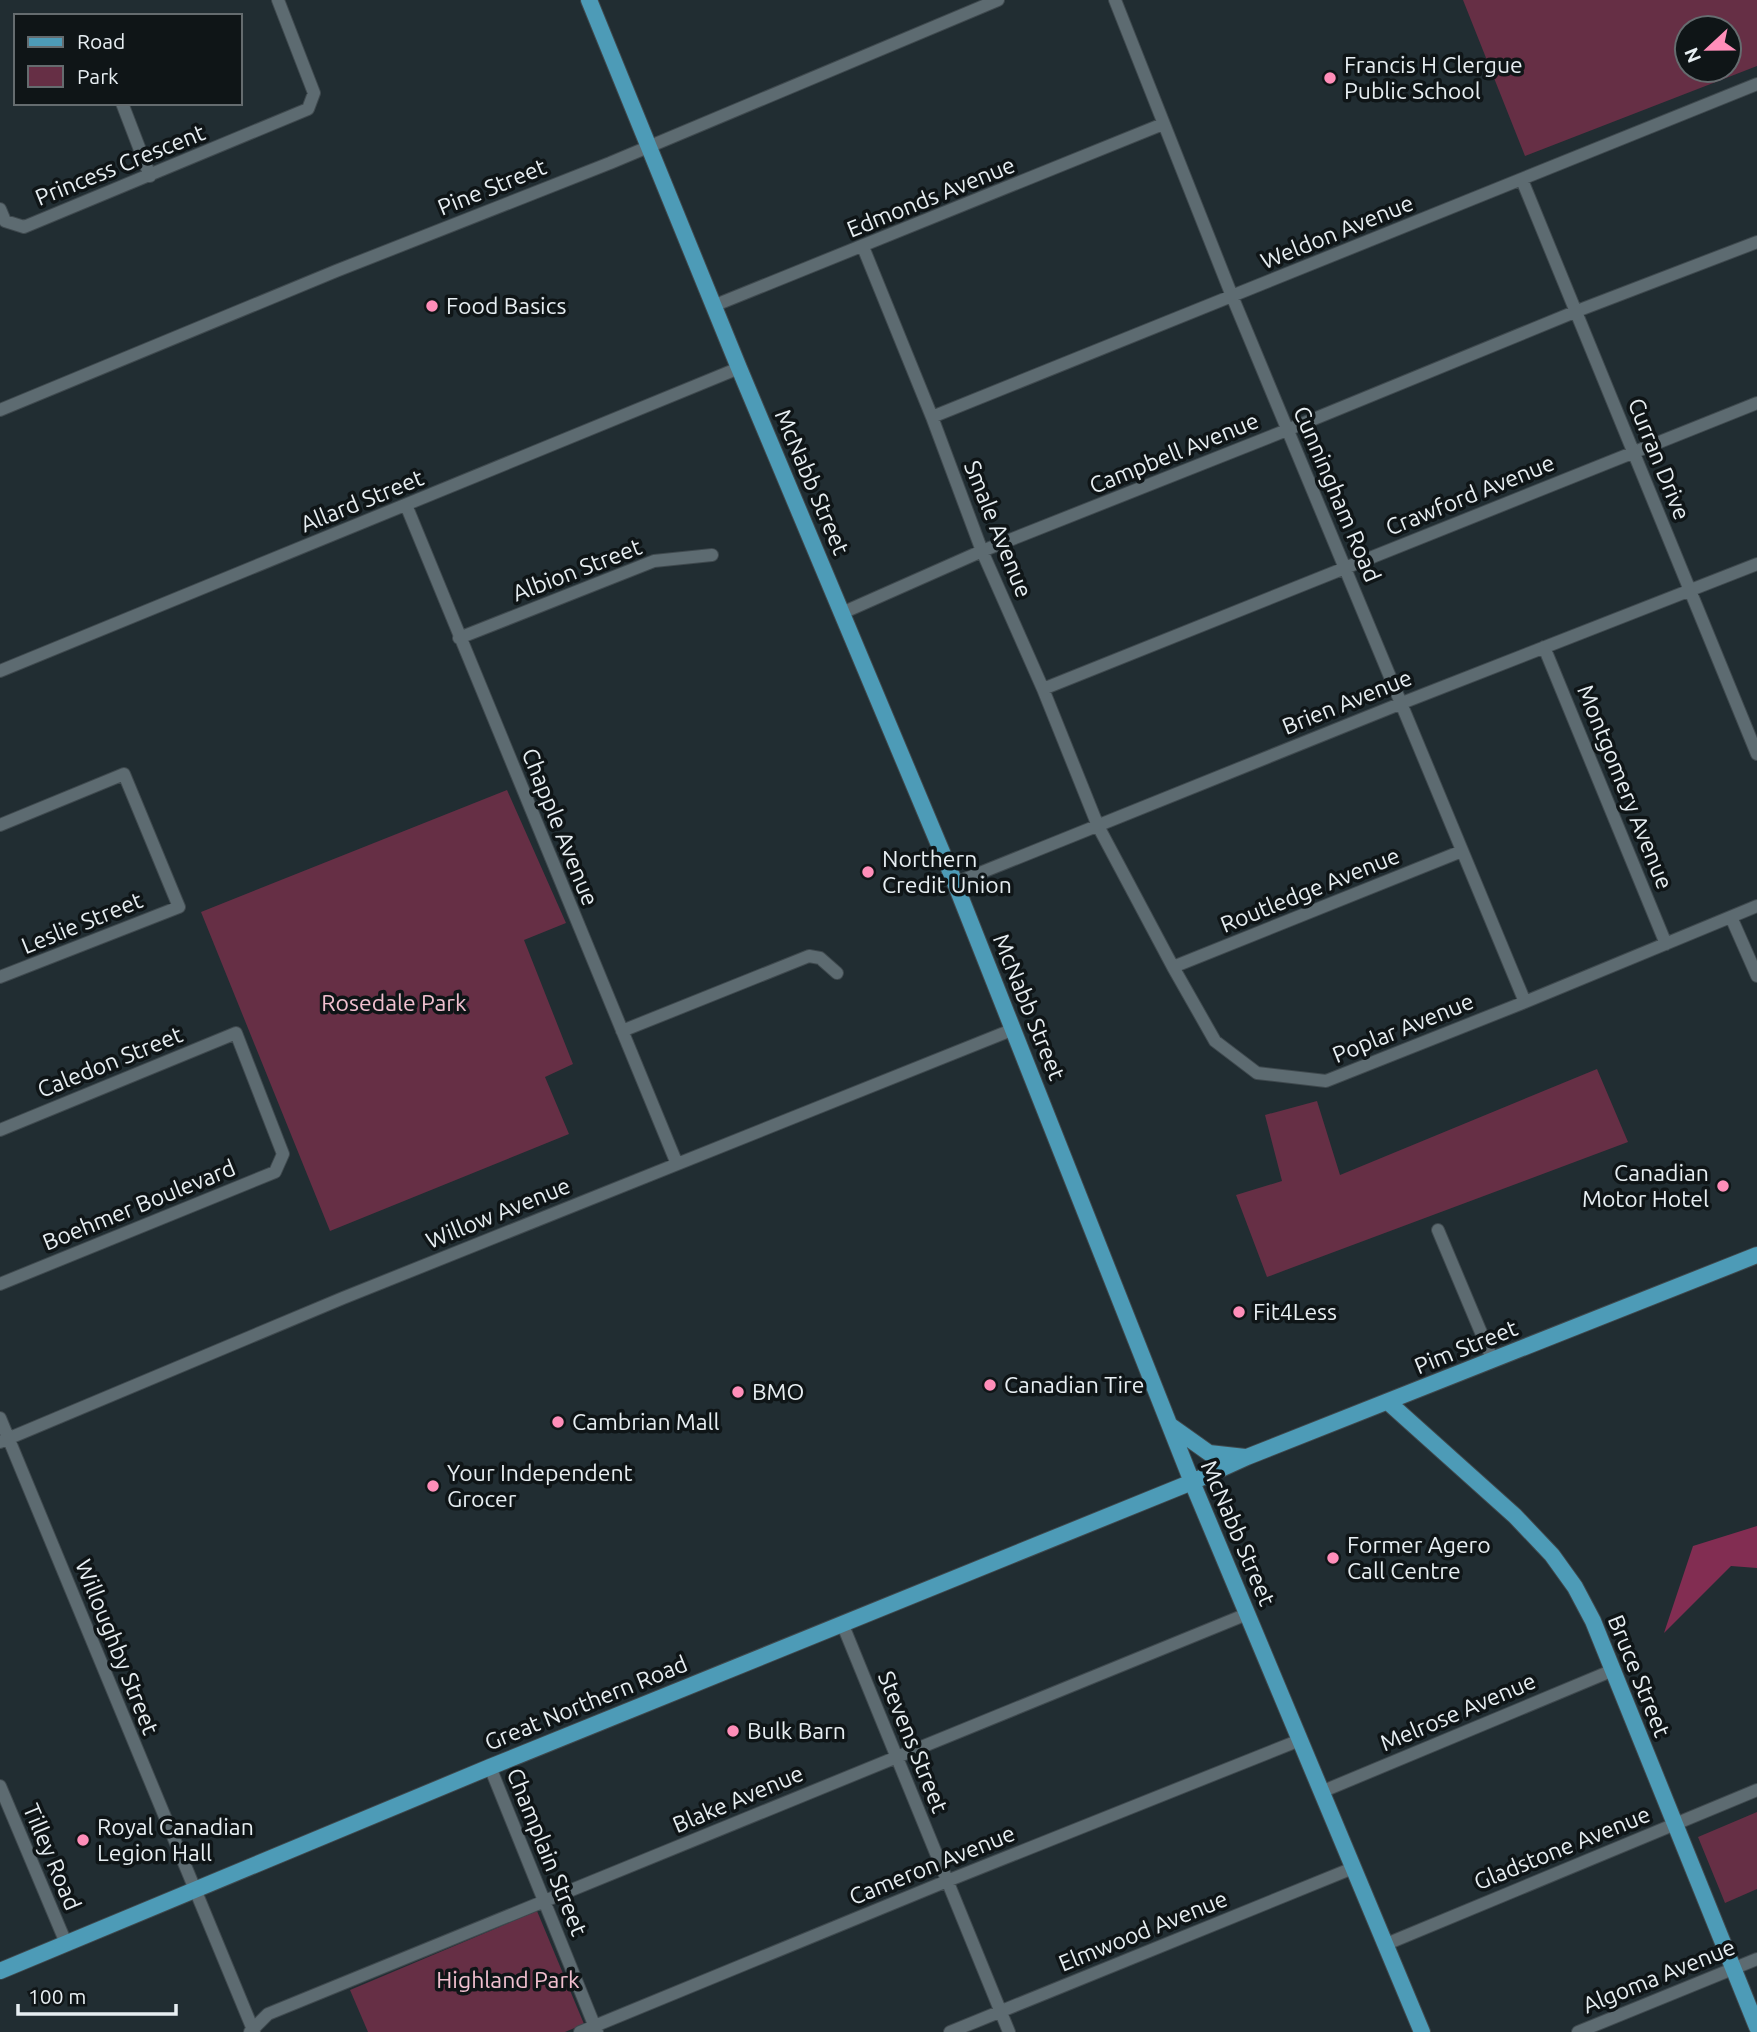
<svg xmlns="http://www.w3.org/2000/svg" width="1757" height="2032" font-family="Ubuntu,sans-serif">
<rect width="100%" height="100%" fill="#212d32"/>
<path fill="#662f45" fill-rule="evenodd" d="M1463 0H1757V66L1525 156ZM1687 28H1729V70H1687Z
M507 790 566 923 524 940 573 1064 545 1077 569 1134 330 1231 201 912Z
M1597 1069 1628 1142 1267 1277 1236 1195 1282 1181 1265 1115 1317 1101 1340 1175Z
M1757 1812V1889L1725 1903 1698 1837Z
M537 1911 584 2024 565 2032H368L350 1990Z"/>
<path fill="#822d52" d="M1757 1526V1568L1731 1566 1664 1633 1693 1546Z"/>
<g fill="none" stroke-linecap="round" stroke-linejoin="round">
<defs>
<path id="minor" d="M1115 0 1232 296 1525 1002
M122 103 150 176
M1522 180 1757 754
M0 209 5 221 24 227 308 109 314 93 278 0
M863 247 932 417 982 551 1043 689 1098 826 1173 967 1215 1041 1257 1073 1326 1081 1525 1002 1757 906
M713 306 1163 124
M0 410 336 271 610 163 998 0
M932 417 1757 84
M406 505 677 1164
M842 613 982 551 1287 430 1577 311 1757 242
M459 638 654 561 712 555
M1544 647 1666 944
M0 671 739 368
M1043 689 1757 403
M0 825 124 774 179 907 0 977
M955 883 1402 703 1757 564
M1731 917 1757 976
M1173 967 1462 851
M622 1031 809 956 820 958 837 973
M0 1130 236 1033 283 1154 275 1172 0 1284
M1438 1230 1493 1361
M0 1418 254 2032
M0 1442 343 1298 1014 1029
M842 1623 1009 2032
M490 1767 597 2032
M0 1786 66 1943
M1321 1792 1611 1671
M1384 1945 1757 1790
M250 2032 268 2014 1247 1614
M580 2032 947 1881 1300 1740
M950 2032 1353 1868
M1578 2032 1757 1959"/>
<path id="major" d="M589 0 739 368 955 883 1192 1482 1422 2032
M1388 1402 1515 1516 1552 1555 1575 1587 1593 1621 1757 2027
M1171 1426 1209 1453 1245 1457
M0 1971 490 1767 1192 1482 1247 1457 1757 1255"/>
</defs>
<use href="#minor" stroke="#3f494e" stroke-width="14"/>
<use href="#major" stroke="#3f494e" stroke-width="18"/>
<use href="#minor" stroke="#5d6b71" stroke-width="12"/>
<use href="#major" stroke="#4d9bb7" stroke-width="16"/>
</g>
<g fill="#ff8eb9" stroke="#0f1517" stroke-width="2.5">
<circle cx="1330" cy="78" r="7"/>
<circle cx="432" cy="306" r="7"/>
<circle cx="868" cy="872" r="7"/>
<circle cx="1723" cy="1186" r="7"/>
<circle cx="1239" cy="1312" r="7"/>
<circle cx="990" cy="1385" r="7"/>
<circle cx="738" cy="1392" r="7"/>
<circle cx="558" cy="1422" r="7"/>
<circle cx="433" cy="1486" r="7"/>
<circle cx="1333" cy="1558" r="7"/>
<circle cx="733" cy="1731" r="7"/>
<circle cx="83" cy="1840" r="7"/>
</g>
<g text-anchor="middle" stroke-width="7" stroke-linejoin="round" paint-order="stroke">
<g font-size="23" fill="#e7eef2" stroke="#0f1517" text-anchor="start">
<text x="1344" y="73">Francis H Clergue<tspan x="1344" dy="26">Public School</tspan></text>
<text x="446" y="314">Food Basics</text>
<text x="882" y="867">Northern<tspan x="882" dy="26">Credit Union</tspan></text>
<text x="1709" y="1181" text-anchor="end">Canadian<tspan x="1709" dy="26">Motor Hotel</tspan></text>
<text x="1253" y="1320">Fit4Less</text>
<text x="1004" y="1393">Canadian Tire</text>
<text x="752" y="1400">BMO</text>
<text x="572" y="1430">Cambrian Mall</text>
<text x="447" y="1481">Your Independent<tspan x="447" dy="26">Grocer</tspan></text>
<text x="1347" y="1553">Former Agero<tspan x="1347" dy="26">Call Centre</tspan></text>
<text x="747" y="1739">Bulk Barn</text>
<text x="97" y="1835">Royal Canadian<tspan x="97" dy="26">Legion Hall</tspan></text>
</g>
<g font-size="23" fill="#e7eef2" stroke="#0f1517">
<text transform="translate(120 165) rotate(-22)" y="8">Princess Crescent</text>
<text transform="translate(492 187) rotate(-22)" y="8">Pine Street</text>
<text transform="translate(931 197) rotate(-22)" y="8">Edmonds Avenue</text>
<text transform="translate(1337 232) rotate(-22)" y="8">Weldon Avenue</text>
<text transform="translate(1174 453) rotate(-22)" y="8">Campbell Avenue</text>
<text transform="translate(1659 459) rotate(68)" y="8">Curran Drive</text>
<text transform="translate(812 482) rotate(67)" y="8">McNabb Street</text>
<text transform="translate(1337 494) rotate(67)" y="8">Cunningham Road</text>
<text transform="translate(1470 495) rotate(-22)" y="8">Crawford Avenue</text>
<text transform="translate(362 501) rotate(-22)" y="8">Allard Street</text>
<text transform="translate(998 529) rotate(68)" y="8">Smale Avenue</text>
<text transform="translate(577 570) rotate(-21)" y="8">Albion Street</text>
<text transform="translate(1347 702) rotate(-22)" y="8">Brien Avenue</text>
<text transform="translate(1625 787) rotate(68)" y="8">Montgomery Avenue</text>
<text transform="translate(560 827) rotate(68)" y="8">Chapple Avenue</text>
<text transform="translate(1310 890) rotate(-22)" y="8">Routledge Avenue</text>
<text transform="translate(82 923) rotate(-22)" y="8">Leslie Street</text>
<text transform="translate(1029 1007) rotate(68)" y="8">McNabb Street</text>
<text transform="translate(1403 1028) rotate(-22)" y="8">Poplar Avenue</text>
<text transform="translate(110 1062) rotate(-22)" y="8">Caledon Street</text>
<text transform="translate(139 1205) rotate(-22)" y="8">Boehmer Boulevard</text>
<text transform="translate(498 1213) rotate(-22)" y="8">Willow Avenue</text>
<text transform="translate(1466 1347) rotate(-22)" y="8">Pim Street</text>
<text transform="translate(1238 1533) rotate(67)" y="8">McNabb Street</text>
<text transform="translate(117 1647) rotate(68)" y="8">Willoughby Street</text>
<text transform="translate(1639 1676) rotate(68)" y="8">Bruce Street</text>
<text transform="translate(586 1703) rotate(-22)" y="8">Great Northern Road</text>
<text transform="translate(1458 1712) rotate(-23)" y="8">Melrose Avenue</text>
<text transform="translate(913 1742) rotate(68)" y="8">Stevens Street</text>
<text transform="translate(738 1799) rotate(-23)" y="8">Blake Avenue</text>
<text transform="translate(1562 1848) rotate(-22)" y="8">Gladstone Avenue</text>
<text transform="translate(547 1852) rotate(68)" y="8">Champlain Street</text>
<text transform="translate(52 1857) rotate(67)" y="8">Tilley Road</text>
<text transform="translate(932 1865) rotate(-22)" y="8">Cameron Avenue</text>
<text transform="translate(1143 1931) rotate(-22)" y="8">Elmwood Avenue</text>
<text transform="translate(1659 1976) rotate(-22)" y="8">Algoma Avenue</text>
</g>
<g font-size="23" fill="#f2c0d0" stroke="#0f1517">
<text x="394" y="1011">Rosedale Park</text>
<text x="508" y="1988">Highland Park</text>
</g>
</g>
<rect x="14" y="14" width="228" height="91" fill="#0f1517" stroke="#656c6f" stroke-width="2"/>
<rect x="28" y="37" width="35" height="10" fill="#4d9bb7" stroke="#656c6f" stroke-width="2"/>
<text x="77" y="49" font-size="21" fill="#e7eef2">Road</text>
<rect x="28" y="66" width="35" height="21" fill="#662f45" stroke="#656c6f" stroke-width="2"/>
<text x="77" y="84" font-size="21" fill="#e7eef2">Park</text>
<g transform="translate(1708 49) rotate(248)"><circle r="33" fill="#0f1517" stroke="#656c6f" stroke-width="2"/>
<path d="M0-5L12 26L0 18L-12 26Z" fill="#ff8eb9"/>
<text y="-10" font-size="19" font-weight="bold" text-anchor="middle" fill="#e7eef2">N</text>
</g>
<path d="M18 2004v10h158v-10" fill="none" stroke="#e7eef2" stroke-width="3.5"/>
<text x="28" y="2004" font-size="21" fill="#e7eef2" stroke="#0f1517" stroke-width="5" paint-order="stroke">100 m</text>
</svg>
